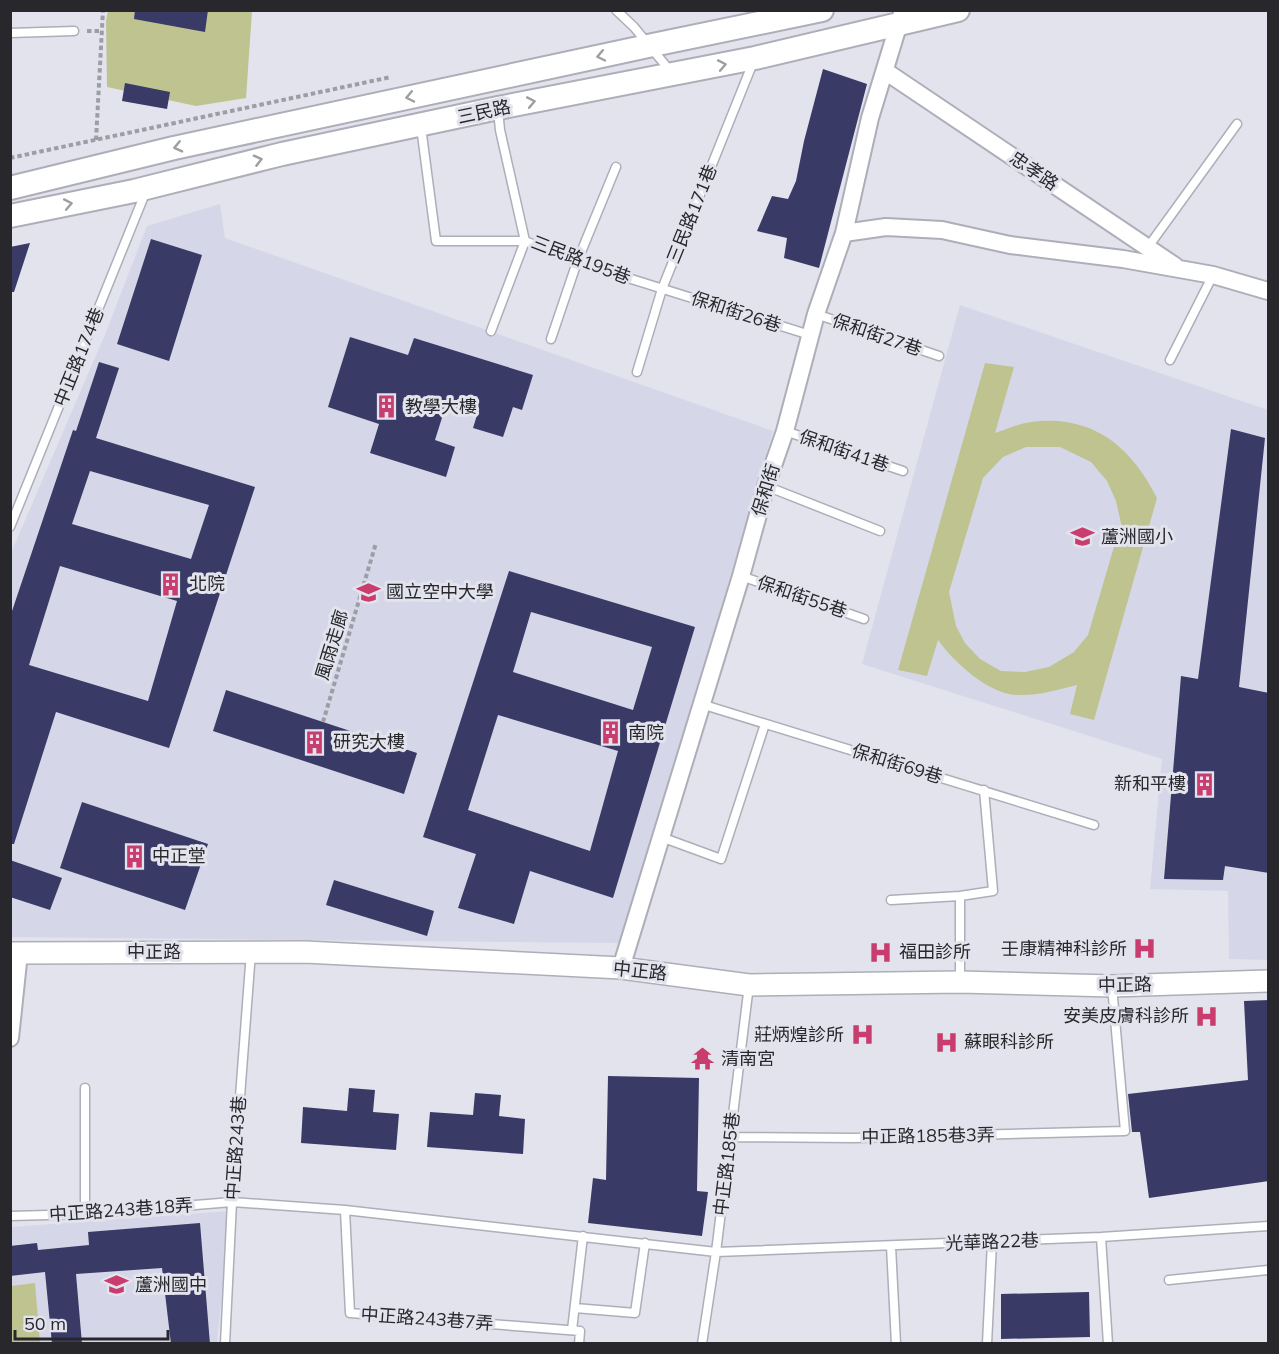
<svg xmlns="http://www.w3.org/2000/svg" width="1279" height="1354" font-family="Mulish,'Noto Sans TC',sans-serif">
<rect width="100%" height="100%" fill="#e2e3ed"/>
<path fill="#d5d7e8" d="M220 204 225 238 773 431 622 943 11 937V553L106 332 147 226Z
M960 305 1268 410V960L1229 959 1228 891 1150 889 1162 759 862 664Z
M230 1211 217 1343 11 1344V1227Z"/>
<path fill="#bfc390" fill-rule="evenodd" d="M108 11H252L246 98 196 106 107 87 106 21Z
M985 363 1014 367 995 433C1007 429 1018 424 1031 422 1092 414 1131 446 1157 498L1094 720 1070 714 1077 685C1057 690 1037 696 1017 695 988 694 954 662 938 640L927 676 898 670ZM1026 447H1060L1091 462 1107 481 1116 501 1121 523 1088 635 1074 652 1049 667 1025 672 1001 671 980 659 965 643 956 626 949 592 983 478 1003 457Z
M35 1283 40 1343H11V1286Z"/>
<path fill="#393a66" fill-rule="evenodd" d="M135 10H208L205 32 134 19Z
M823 69 867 84 819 268 784 258 787 238 757 231 772 196 788 199 796 181 804 141Z
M125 83 170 92 167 109 122 101Z
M151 239 202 255 169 361 117 344Z
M30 243 14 292H10V247Z
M350 337 408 355 414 338 533 375 522 410 513 407 503 437 473 428 477 415 446 405 435 440 455 447 446 477 370 453 379 424 328 407Z
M99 362 119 368 96 438 255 487 169 748 56 712 14 844H10V617L73 430 76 431ZM90 471 209 505 191 559 72 524ZM60 566 177 601 148 701 29 665Z
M1231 429 1265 438 1239 687 1269 693V873L1225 866 1223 880 1164 879 1181 676 1198 679Z
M509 571 695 627 613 898 530 871 514 924 458 908 476 854 423 837ZM531 612 652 647 633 710 513 672ZM498 715 618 751 590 851 468 810Z
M226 690 417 753 404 794 213 731Z
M82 802 208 844 185 910 60 868Z
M10 860 62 878 50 910 10 897Z
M334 880 434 911 427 936 326 905Z
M1269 1000V1181L1149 1198 1140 1132H1132L1128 1094 1248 1080 1244 1001Z
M608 1076 699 1078 697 1191 708 1192 702 1236 588 1223 593 1178 606 1180Z
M349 1088 375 1090 373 1112 399 1114 396 1150 301 1143 303 1107 347 1111Z
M475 1093 501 1095 499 1116 525 1119 523 1154 427 1147 430 1112 473 1115Z
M200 1223 210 1344H171L162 1268 76 1274 82 1344H52L45 1272 10 1276V1246L37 1243 38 1250 89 1245 88 1232Z
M1089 1292 1090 1337 1001 1339V1294Z"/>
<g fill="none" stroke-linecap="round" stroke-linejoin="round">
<defs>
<path id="service" d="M616 10 634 27 671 72
M10 33 74 31
M498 110 500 130 525 241 577 262 810 335
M421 127 436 241H525L491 331
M1148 247 1237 124
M816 314 939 356
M551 339 577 262 616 167
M1170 360 1213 275
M637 372 662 289 754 60
M785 431 903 471
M766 486 880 531
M10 527 146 191
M741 576 864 619
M701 704 1094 825
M661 837 721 859 765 724
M891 900 960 896
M960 982V896L993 891 984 790
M730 1137 854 1138 1125 1131 1112 986
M345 1210 350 1313 580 1331 579 1344
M85 1214V1088
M10 1216 85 1214 232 1202 345 1210 716 1252 1101 1237 1268 1226
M1101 1237 1108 1344
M891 1246 896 1344
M1169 1280 1268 1270
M575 1308 635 1313 645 1243
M572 1330 583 1236
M225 1344 232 1202 251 952
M702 1344 716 1252 749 985
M987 1344 992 1242"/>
<path id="minor" d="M885 71 1175 266
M844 233 886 227 942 230 1010 245 1123 259 1213 275 1268 291
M621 968 741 576 766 486 785 431 816 314 844 233 870 118 903 10
M10 1038 19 953"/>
<path id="tertiary" d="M10 953 305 952 621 968 749 985 960 982 1112 986 1268 981"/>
<path id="secondary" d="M10 188 174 148 648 46 822 10
M10 216 134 191 282 154 498 108 755 58 958 10"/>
</defs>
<use href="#service" stroke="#adaeb8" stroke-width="11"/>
<use href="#minor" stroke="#adaeb8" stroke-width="20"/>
<use href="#tertiary" stroke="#adaeb8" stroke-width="24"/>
<use href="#secondary" stroke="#adaeb8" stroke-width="26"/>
<path stroke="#9d9ea5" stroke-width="4" stroke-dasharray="4.5 3" stroke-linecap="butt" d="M87 31H101
M96 140 103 10
M10 158 391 77
M323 722 376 543"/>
<use href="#service" stroke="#fff" stroke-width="8"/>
<use href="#minor" stroke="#fff" stroke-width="16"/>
<use href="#tertiary" stroke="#fff" stroke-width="21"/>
<use href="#secondary" stroke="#fff" stroke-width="22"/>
</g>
<defs><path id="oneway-chevron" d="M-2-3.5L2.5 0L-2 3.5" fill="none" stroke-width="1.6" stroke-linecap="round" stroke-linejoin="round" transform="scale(1.5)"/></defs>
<g stroke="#9e9ea0">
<use href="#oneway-chevron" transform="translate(601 56) rotate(168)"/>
<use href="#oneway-chevron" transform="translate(722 65) rotate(-11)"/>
<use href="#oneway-chevron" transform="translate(410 97) rotate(168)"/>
<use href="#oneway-chevron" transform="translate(531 102) rotate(-11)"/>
<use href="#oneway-chevron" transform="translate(178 147) rotate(167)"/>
<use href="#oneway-chevron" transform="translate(258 160) rotate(-14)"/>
<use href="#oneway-chevron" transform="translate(68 204) rotate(-11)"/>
</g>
<defs>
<symbol id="building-bare" viewBox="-9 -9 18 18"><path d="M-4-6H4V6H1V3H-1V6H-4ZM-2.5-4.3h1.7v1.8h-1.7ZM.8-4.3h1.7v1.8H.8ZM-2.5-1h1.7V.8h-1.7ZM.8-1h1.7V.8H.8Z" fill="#c93c6e" stroke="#e2e3ed" stroke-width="2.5" paint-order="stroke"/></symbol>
<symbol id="school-bare" viewBox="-9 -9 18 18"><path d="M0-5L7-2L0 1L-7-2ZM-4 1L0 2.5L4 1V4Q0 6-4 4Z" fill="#c93c6e" stroke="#e2e3ed" stroke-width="2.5" paint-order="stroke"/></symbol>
<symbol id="university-bare" viewBox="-9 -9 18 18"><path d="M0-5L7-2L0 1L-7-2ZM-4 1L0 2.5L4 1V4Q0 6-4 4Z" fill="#c93c6e" stroke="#e2e3ed" stroke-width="2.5" paint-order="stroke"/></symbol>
<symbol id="hospital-bare" viewBox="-9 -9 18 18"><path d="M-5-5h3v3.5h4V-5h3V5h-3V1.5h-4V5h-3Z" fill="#c93c6e" stroke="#e2e3ed" stroke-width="2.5" paint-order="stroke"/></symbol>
<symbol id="temple-bare" viewBox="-9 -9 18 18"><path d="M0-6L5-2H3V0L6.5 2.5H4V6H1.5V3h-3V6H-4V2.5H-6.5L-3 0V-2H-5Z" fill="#c93c6e" stroke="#e2e3ed" stroke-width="2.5" paint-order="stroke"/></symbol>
</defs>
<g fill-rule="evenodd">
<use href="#building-bare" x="370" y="390" width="33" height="33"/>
<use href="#school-bare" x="1066" y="520" width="33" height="33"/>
<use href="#building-bare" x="154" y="568" width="33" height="33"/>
<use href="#university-bare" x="352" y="576" width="33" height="33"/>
<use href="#building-bare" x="594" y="716" width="33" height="33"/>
<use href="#building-bare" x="298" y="726" width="33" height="33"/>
<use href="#building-bare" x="1188" y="768" width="33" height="33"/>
<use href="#building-bare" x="118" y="840" width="33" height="33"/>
<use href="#hospital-bare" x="1128" y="932" width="33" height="33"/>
<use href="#hospital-bare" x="864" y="936" width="33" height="33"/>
<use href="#hospital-bare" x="1190" y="1000" width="33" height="33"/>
<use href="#hospital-bare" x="846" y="1018" width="33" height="33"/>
<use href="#hospital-bare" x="930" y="1026" width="33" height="33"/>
<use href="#temple-bare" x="686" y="1042" width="33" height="33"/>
<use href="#school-bare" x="100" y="1268" width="33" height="33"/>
</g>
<g text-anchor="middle" stroke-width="6" stroke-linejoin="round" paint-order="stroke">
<g font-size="18" fill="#28282c" stroke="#e2e3ed">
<text transform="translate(484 112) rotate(-12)" y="6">三民路</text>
<text transform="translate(1034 171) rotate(34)" y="6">忠孝路</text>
<text transform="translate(692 214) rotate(-68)" y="6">三民路171巷</text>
<text transform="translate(581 260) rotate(21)" y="6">三民路195巷</text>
<text transform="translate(736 312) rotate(18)" y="6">保和街26巷</text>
<text transform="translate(877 335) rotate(19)" y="6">保和街27巷</text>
<text transform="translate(79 357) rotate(-68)" y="6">中正路174巷</text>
<text transform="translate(844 451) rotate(19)" y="6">保和街41巷</text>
<text transform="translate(766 490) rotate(-73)" y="6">保和街</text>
<text transform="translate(802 597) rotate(19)" y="6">保和街55巷</text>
<text transform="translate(332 645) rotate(-73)" y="6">風雨走廊</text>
<text transform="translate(897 764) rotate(17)" y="6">保和街69巷</text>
<text x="154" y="958">中正路</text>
<text transform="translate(640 971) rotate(6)" y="6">中正路</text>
<text transform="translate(1125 985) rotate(-1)" y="6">中正路</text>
<text transform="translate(928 1136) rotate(-1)" y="6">中正路185巷3弄</text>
<text transform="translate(236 1148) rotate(-86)" y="6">中正路243巷</text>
<text transform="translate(727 1164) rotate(-83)" y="6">中正路185巷</text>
<text transform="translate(121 1210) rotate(-4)" y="6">中正路243巷18弄</text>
<text transform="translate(992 1242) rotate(-2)" y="6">光華路22巷</text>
<text transform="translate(427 1319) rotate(4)" y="6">中正路243巷7弄</text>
</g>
<g font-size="18" fill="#28282c" stroke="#e2e3ed" text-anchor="start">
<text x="405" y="413">教學大樓</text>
<text x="1101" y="543">蘆洲國小</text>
<text x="189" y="590">北院</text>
<text x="386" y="598">國立空中大學</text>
<text x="628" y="739">南院</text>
<text x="333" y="748">研究大樓</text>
<text x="1186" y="790" text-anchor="end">新和平樓</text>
<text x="152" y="862">中正堂</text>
<text x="1127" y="955" text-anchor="end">壬康精神科診所</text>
<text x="899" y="958">福田診所</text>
<text x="1189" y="1022" text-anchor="end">安美皮膚科診所</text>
<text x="844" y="1041" text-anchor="end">莊炳煌診所</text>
<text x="964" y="1048">蘇眼科診所</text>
<text x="721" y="1065">清南宮</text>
<text x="135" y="1291">蘆洲國中</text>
</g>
</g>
<rect width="1279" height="1354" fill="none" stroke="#28282c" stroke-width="24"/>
<path d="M15 1330v9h153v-9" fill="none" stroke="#28282c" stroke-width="3"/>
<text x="24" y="1330" font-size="18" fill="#28282c" stroke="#e2e3ed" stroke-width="4.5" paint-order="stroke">50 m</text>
</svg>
